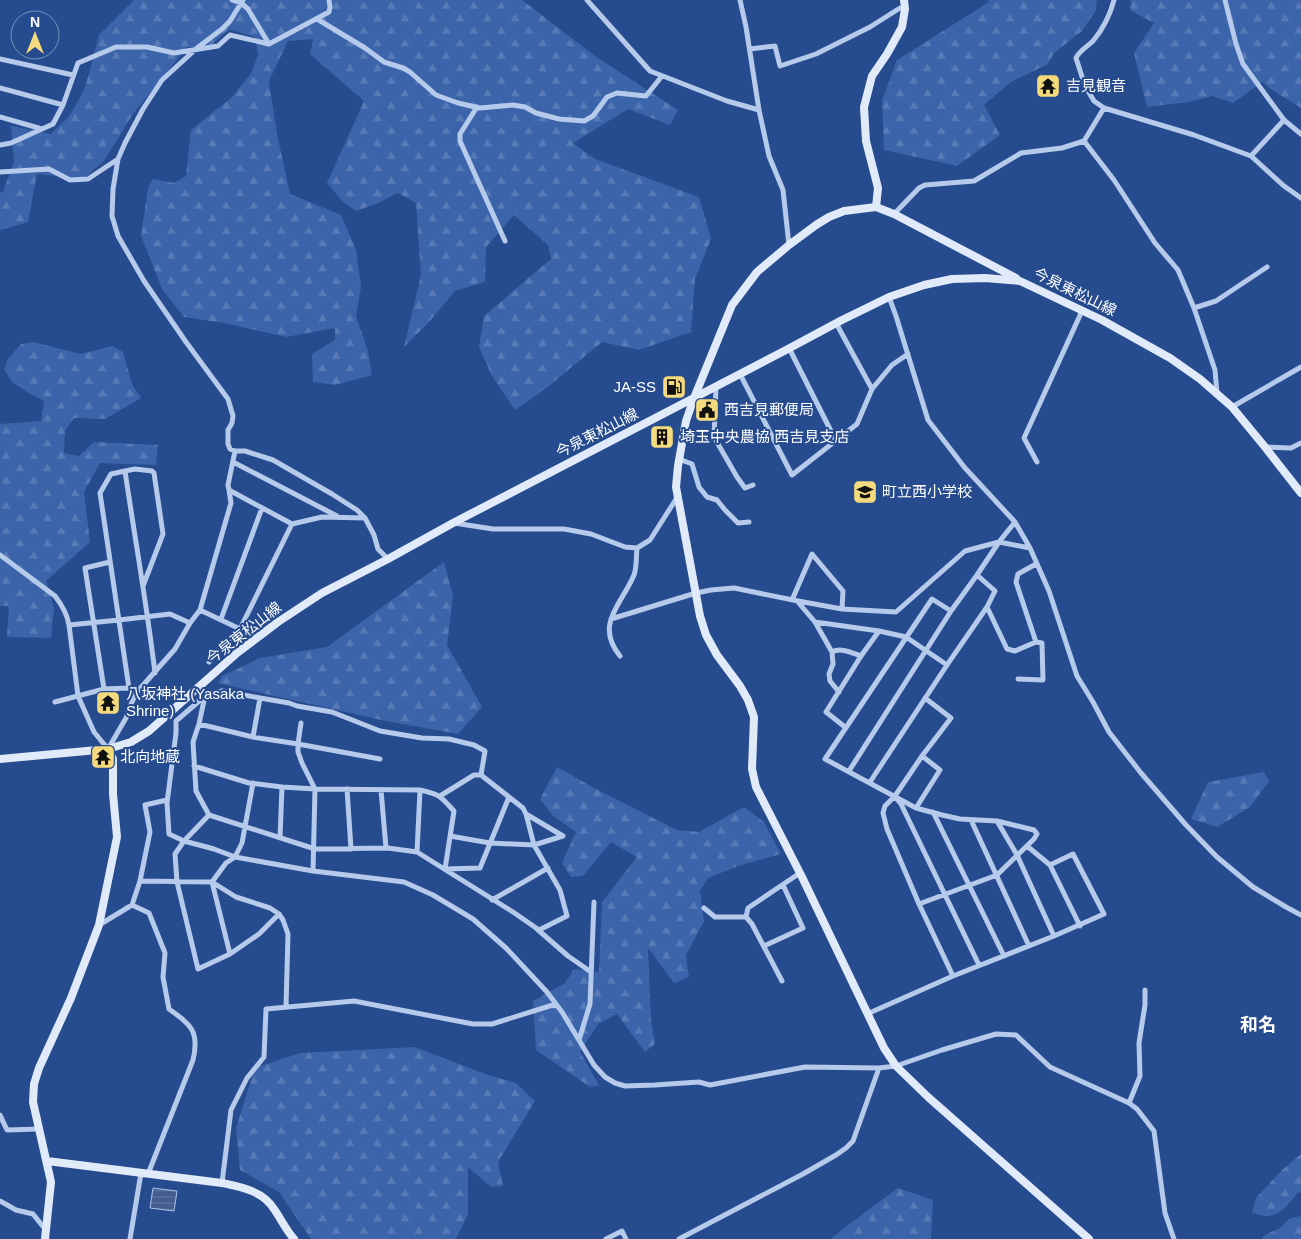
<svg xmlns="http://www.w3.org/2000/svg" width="1301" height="1239" font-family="Helvetica,'Noto Sans JP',sans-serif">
<defs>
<pattern id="forest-firs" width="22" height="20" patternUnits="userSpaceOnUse" patternTransform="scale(1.25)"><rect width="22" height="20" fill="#3b64aa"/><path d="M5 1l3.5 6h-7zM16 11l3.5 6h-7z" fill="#587bb7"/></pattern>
<pattern id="water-rules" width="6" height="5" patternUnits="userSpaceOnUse" patternTransform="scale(1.25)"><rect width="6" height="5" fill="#435d8e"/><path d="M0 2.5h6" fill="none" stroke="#5f759f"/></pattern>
</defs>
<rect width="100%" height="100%" fill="#264b8e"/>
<path fill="url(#forest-firs)" d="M134 0H522L595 56 678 110 670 125 628 109 573 143 595 159 699 197 711 239 695 279 691 332 639 350 602 342 545 389 515 410 492 376 479 347 484 316 551 259 548 245 514 215 486 247 485 282 455 291 429 322 404 347 421 275 416 203 398 193 376 204 356 211 343 202 327 183 364 101 310 54 313 39 288 41 269 81 277 134 290 194 341 215 356 249 361 287 356 316 368 351 372 375 335 385 313 382 312 354 335 340V328L286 337 224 323 184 317 162 289 141 236 148 188 153 179 174 183 186 176 188 156 191 130 231 98 250 75 258 55 255 37 229 29 209 47H187L133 114 104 161 83 179 37 174 28 222 0 230V192H3L14 161 11 126 51 134 70 115 84 90 90 70 99 35Z
M988 0H1097L1096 10 1082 31 1054 53 1048 64 1011 82 984 105 1000 135 957 166 884 150 882 101 897 60 989 2Z
M1131 0H1301V108L1275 92 1262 82 1233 103 1212 96 1189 102 1147 107 1134 53 1154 23 1130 10Z
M33 342 81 354 112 346 123 352 132 384 141 398 105 419 74 418 65 431 64 453 79 456 94 442 158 445 156 465 100 463 84 492 90 542 46 581 54 608 51 638 7 637 9 606H0V424L41 421 44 401 27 392 12 382 4 369 8 359 21 344Z
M444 562 453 596 447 645 482 707 458 734 381 720 218 683 222 676 260 658 327 647Z
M557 767 598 790 677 830 699 832 744 807 764 822 781 854 738 866 708 878 700 891 704 921 686 955 689 977 674 983 648 948 651 1021 655 1044 645 1052 617 1014 598 1024 580 1052 599 1085 590 1087 536 1050 533 1001 565 983 574 969 599 972 602 902 637 857 611 842 583 876 571 877 562 863 576 832 553 816 540 799Z
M1264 772 1269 781 1250 807 1217 827 1191 819 1208 782Z
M414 1047 488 1075 516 1083 535 1101 498 1162 503 1186 491 1187 468 1167V1214L456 1239H311L279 1192 240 1170 236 1128 255 1068 300 1053Z
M1301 1154V1193L1298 1192C1291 1202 1281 1216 1267 1216 1263 1216 1257 1214 1252 1213L1256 1198 1282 1170Z
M898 1188 933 1200 931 1239H831L844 1228Z
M1301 1216V1239H1262L1263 1236 1280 1228 1290 1218Z"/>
<path fill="url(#water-rules)" stroke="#abc4eb" d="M153 1188 177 1191 174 1211 150 1208Z"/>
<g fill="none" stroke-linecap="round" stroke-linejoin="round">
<path stroke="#b6caeb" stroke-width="5" d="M232 0 241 3 248 9 269 44 329 12 330 7 329 0
M243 0 230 21 222 29 197 48 162 80 143 109 125 143 118 159 113 189 112 216 118 236 144 281 186 342 228 399 233 416 232 423 228 430V444L230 449 235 451H245L273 460 332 494 357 510 365 518 374 535 378 549 388 559
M587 0 650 71 727 101 759 110
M740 0 746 27 759 110 769 156 783 190 789 245
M1114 0C1110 15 1103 29 1093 41 1087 47 1080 50 1076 58L1085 86 1094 101 1104 108 1194 135 1251 156 1284 186 1301 198
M1225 0 1236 44 1243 64 1284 120 1251 156
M317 19 365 48 384 62 403 68 410 72 436 95 458 103 480 108 513 105 525 107 536 113 559 119 584 121 593 116 607 97 617 93 646 96 662 76
M750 49 775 46 780 66 816 54 870 27 900 8 905 9
M0 59 73 75
M0 88 63 105
M477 107 460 134V141L505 241
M0 117 42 129
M1284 120 1301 134
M1084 141 1114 180 1155 243 1178 270 1194 308 1215 370 1217 393
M0 145 11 143 53 124 63 105 78 63 116 47H147L174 53 218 46 230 35 269 44
M0 172 49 169 70 180 88 179 118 159
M894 214 919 188 925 185 974 181 1021 153 1062 148 1084 141 1104 108
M889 297 896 316 928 420 965 468 1015 522 1030 548 1049 591 1077 676 1093 702 1109 732 1141 773 1186 825 1217 857 1253 887 1286 907 1301 915
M1194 308 1216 301 1267 267
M836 323 872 389
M789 348 836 441
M740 374 792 475 857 424 872 389 892 365 908 354
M716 387 714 437 737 477 745 488 753 485
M1232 407 1301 367
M1265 447 1291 448 1301 443
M235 451 228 485 229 490 292 524 322 517 365 518
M679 459 692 464 699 487 707 497 717 500 725 510 738 523 749 522
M233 462 337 516
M1037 462 1024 438 1082 311
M125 471 111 474 100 493 129 688 137 692
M454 523 493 529H564L591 534 625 547 637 548 650 540 678 496
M0 555 55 596C62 605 67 613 69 625L78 696 94 732 108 749 126 718 131 704 137 692 175 649 190 623 170 614 119 620 69 625
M977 575 995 591 987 607 1007 649 1015 651 1036 642 1042 643 1043 680 1018 679
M143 586 163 534 154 473 152 471 135 469 125 471C135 539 147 606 155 673
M792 600 812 554 843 591 842 609
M798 602 815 622 832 652C841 647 852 653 861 656
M200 610 240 629 209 662
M221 619 262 508
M611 619 696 593 711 590 734 588 798 601 842 609 896 612 965 551 999 542 1015 522
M815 622 879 631 906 637 947 665
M190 623 200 610 231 503 229 490
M240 629 292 524
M1036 642 1016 582 1018 574 1036 564
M832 652 833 664 829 674 830 681 839 692
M620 656C594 624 622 604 634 575 637 567 636 556 637 548
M104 689 85 568 110 562
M205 696 222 691 260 698
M925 698 951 718 922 756 895 796 885 806 883 813 887 829 919 904 997 875 1034 839 1037 834 1034 830 997 821 960 819 942 815 916 808 825 759 932 599 951 611
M55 702 104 689 129 688
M301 723 298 744 380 759
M199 724 253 737 298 744V752L302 763 315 789 313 871
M845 727 826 712 861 656 879 631
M253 737 260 698 289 703 297 706 332 712 380 731 422 738 449 739 474 745 485 751 481 775
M194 766 249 783 282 787 315 789 420 790C440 794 441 797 454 811L445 869
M849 771 951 611 977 575 999 542 1030 548
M870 782 947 665 987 607
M253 783 242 843 235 857 226 863 212 882 230 954 259 934 279 914
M347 789 351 849
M381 790 386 848
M896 798 901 804 979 965
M167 800 145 805 150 832 140 881 212 882 236 897 270 908 279 914 283 920 288 934 286 1007
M916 808 940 770 922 756
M933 812 1004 956
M209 815 315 849 388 848 417 852 513 912 539 930 567 916 560 890 534 845 526 814 523 808 481 775H474L440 796
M971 820 1029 946
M997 821 1017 855 1054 936
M450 836 490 843 534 845 563 836 526 814
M280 838 282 787
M1027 846 1050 865 1080 926
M417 852 420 790
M445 869 480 868 509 797
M492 900 548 868
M919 904 953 976
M132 905 140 881
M704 908 715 917H746L752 924 782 981
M746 917 748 908 800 873
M99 925 132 905 149 913 165 953 163 977 169 1009C190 1024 200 1031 193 1060L148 1174
M537 929 568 956 591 972
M764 946 803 928 783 885
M230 954 198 969 177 882 175 854 184 841 209 815 196 791 193 742 199 724 205 696 176 721V733L167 803 169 834 184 841 214 849 235 857 313 871 404 882 433 895 473 919 506 948 547 992 562 1012 594 1065 605 1077 615 1083 625 1086 655 1085 699 1082 710 1085 805 1067 879 1068 896 1066 942 1050 996 1034 1016 1035 1050 1067 1129 1103 1137 1109 1154 1131 1165 1213 1174 1239
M867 1014 953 976 1054 936 1104 914 1073 854 1050 865
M579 1040 590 1004 594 902
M1129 1103 1140 1076 1139 1043 1145 1005V990
M0 1115 7 1130 39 1129
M222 1183 231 1110 247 1078 264 1057 266 1009 354 1001 473 1024H492L556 1004
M0 1201 16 1210 33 1214 45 1229
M130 1239 141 1173
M606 1239 622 1231 626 1239
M679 1239 803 1174 836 1155 846 1148 853 1141 879 1068"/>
<path stroke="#e1eaf9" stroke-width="8" d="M876 207 878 188 866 141 864 107 872 76 887 54 902 27 905 9 904 0
M1016 278 894 214 876 207 844 211 829 217 816 225 789 245 757 272 732 305 694 398 686 421 678 466 676 487 700 616 706 635 717 655 740 686 748 700 754 717 752 769 756 787 802 877 884 1048 896 1066 928 1097 1089 1239
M0 759 108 749 131 742 149 731 237 653 278 622 322 593 388 559 453 523 786 350 842 320 889 297 924 285 952 279 985 278 1020 281 1102 320 1170 358 1200 379 1232 407 1265 447 1301 493
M47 1161 222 1183C241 1187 263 1191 274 1209 281 1219 286 1230 294 1239
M45 1239 51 1182 33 1102 34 1084 39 1068 71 998 99 925 117 837 113 794V759L108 749"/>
</g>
<defs>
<symbol id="temple-square" viewBox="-11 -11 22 22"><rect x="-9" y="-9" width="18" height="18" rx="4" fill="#f4da7c" stroke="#264b8e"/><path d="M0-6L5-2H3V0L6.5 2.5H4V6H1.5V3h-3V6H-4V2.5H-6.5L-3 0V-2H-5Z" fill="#111"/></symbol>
<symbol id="fuel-square" viewBox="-11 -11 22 22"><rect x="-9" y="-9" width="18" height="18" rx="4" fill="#f4da7c" stroke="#264b8e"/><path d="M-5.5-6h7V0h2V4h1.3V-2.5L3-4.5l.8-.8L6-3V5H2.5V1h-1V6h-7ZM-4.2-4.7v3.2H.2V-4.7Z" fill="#111"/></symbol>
<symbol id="civic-square" viewBox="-11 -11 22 22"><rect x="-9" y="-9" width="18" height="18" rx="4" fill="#f4da7c" stroke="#264b8e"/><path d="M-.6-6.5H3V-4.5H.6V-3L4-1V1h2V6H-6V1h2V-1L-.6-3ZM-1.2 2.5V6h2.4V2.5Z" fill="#111"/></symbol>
<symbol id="building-square" viewBox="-11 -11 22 22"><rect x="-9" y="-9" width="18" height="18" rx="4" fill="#f4da7c" stroke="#264b8e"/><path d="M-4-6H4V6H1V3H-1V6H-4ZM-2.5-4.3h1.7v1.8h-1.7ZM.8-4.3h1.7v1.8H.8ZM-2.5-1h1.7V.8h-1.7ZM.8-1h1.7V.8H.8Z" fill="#111"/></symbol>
<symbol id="school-square" viewBox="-11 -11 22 22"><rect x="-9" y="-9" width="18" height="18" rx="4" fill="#f4da7c" stroke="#264b8e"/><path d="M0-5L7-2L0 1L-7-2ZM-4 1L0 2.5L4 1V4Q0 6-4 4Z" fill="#111"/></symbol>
</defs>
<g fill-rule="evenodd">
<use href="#temple-square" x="1034" y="72" width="28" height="28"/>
<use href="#fuel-square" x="660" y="373" width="28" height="28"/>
<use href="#civic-square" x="693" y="396" width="28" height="28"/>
<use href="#building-square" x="648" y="423" width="28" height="28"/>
<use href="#school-square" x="851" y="478" width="28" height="28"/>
<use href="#temple-square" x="94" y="689" width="28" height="28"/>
<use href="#temple-square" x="89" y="743" width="28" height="28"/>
</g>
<g text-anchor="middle" stroke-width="4" stroke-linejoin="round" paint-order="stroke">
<g font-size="15" fill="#fff" stroke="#264b8e" text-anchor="start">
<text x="1066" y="91">吉見観音</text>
<text x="656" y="392" text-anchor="end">JA-SS</text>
<text x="724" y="415">西吉見郵便局</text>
<text x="680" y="442">埼玉中央農協 西吉見支店</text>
<text x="882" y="497">町立西小学校</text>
<text x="126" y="699">八坂神社 (Yasaka<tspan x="126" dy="17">Shrine)</tspan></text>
<text x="120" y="762">北向地蔵</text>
</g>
<g font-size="15" fill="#fff" stroke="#264b8e">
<text transform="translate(1075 292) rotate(26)" y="5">今泉東松山線</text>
<text transform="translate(597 433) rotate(-27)" y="5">今泉東松山線</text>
<text transform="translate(244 633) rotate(-38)" y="5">今泉東松山線</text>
</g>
<g font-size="18" font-weight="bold" fill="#fff" stroke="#264b8e">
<text x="1258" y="1031">和名</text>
</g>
</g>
<g transform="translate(35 35)"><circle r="24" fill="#264b8e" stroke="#7d93bb"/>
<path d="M0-4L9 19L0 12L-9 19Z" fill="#f4da7c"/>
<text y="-8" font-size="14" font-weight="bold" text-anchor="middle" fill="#ffffff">N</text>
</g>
</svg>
